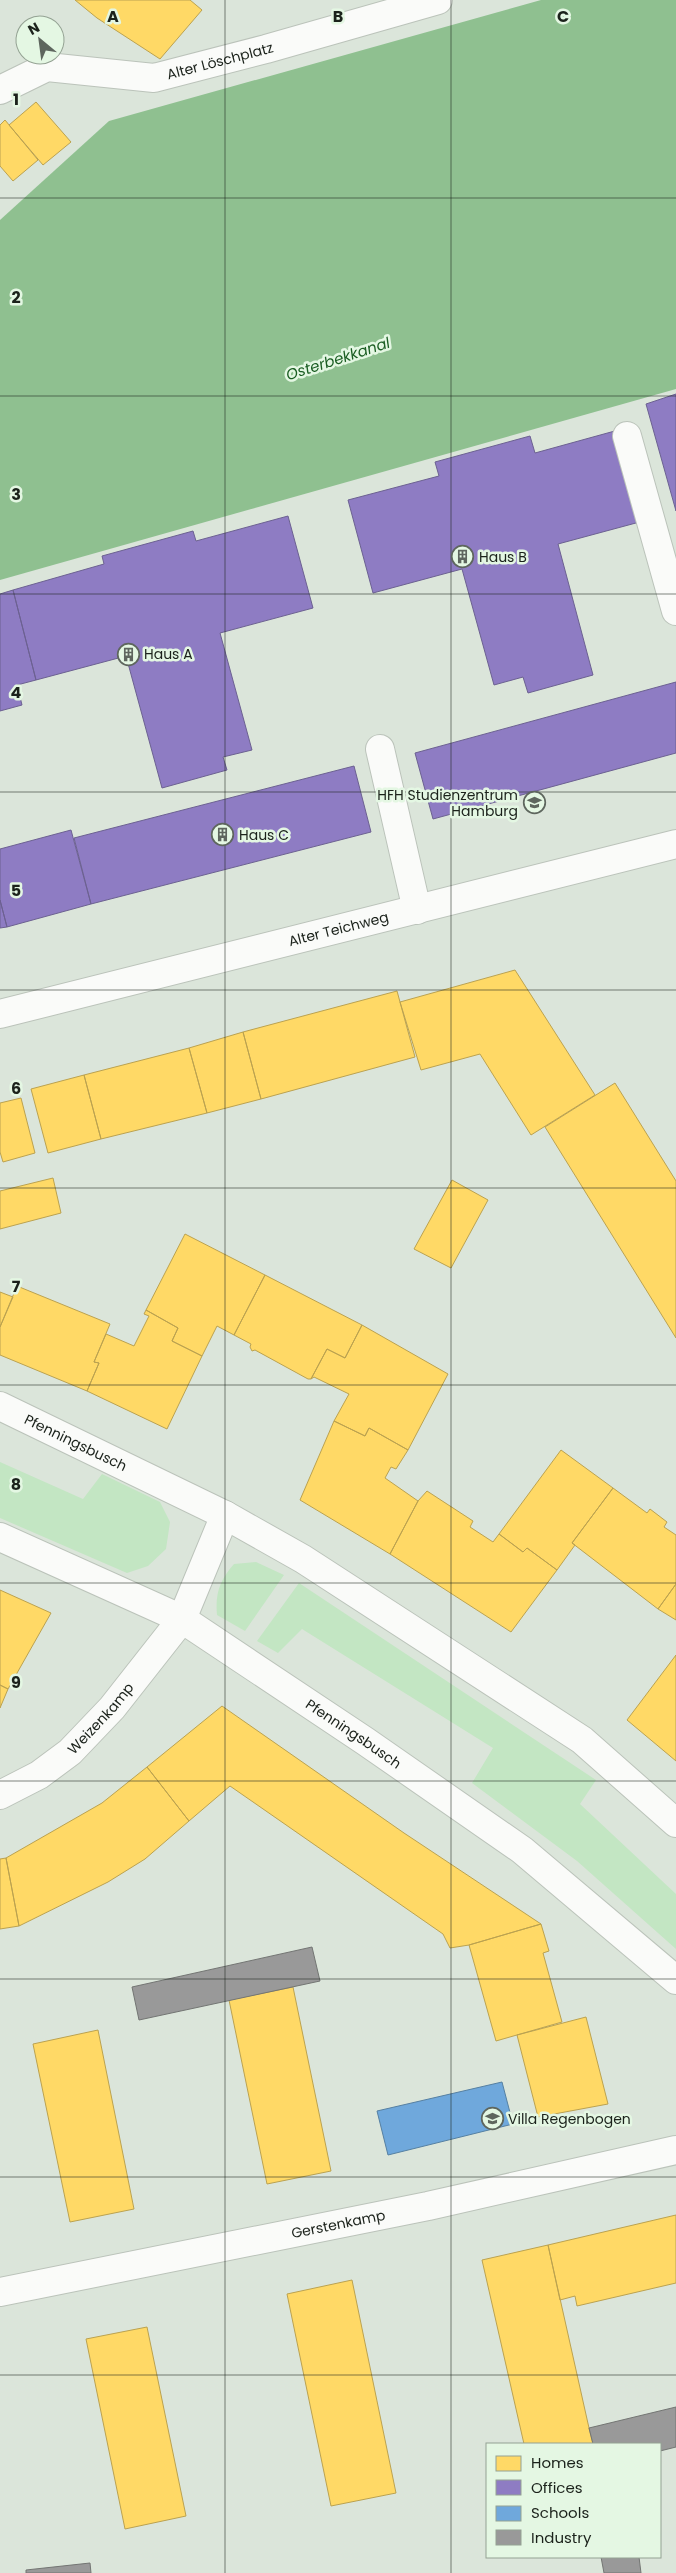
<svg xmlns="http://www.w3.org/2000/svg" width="676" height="2573" font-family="Poppins,sans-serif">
<rect width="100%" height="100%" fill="#dbe5da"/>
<path fill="#c3e6c3" d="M0 1462 83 1499 102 1474 160 1502 170 1522 166 1549 148 1566 127 1573 0 1518Z
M256 1562 284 1575 245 1631 217 1615C215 1593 220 1580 234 1564Z
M299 1583 596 1780 580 1804 676 1894V1949L577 1861 472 1783 493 1748 302 1629 278 1653 257 1641Z"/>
<path fill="#8fc090" d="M541 0H676V389L0 580V220L109 121Z"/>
<path fill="#ffd966" stroke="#bba250" d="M75 0H190L202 10 160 59 97 18Z
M36 102 71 142 43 165 9 125Z
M5 120 38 160 13 181 0 166V125Z
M515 970 595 1095 531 1135 480 1054 421 1070 400 1002Z
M397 991 415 1057 261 1099 243 1032Z
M243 1032 261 1099 207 1113 189 1048Z
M189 1048 207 1113 101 1139 84 1075Z
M84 1075 101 1139 48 1153 31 1089Z
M615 1083 676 1181V1338L545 1127Z
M21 1098 35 1153 3 1162 0 1152V1103Z
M53 1178 61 1213 0 1229V1191Z
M452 1180 488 1200 451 1268 414 1249Z
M185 1234 265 1275 234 1335 217 1326 202 1356 172 1341 178 1328 146 1310Z
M265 1275 362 1325 345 1358 327 1349 311 1379H308L255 1350 252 1351 250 1347 251 1344 234 1335Z
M17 1286 110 1324 94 1362 99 1363 87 1391 0 1355V1327Z
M0 1292 13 1297 0 1327Z
M146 1310 178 1328 172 1341 202 1356 167 1429 87 1391 99 1363 94 1362 106 1334 134 1346 149 1316 144 1314Z
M362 1325 448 1374 408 1450 369 1428 365 1436 334 1421 349 1394 314 1377 311 1379 327 1349 345 1358Z
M334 1421 365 1436 369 1428 408 1450 396 1469 391 1467 385 1478 418 1501 390 1554 300 1500Z
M561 1450 613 1488 572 1543 575 1545 557 1570 527 1548 523 1552 499 1534Z
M613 1488 647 1513 650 1509 667 1522 664 1527 676 1535V1584L658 1609 572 1543Z
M427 1491 473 1521 470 1527 493 1542 499 1534 523 1552 527 1548 557 1570 511 1632 390 1554 418 1501Z
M676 1584V1620L658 1609Z
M0 1590 51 1613 8 1689 0 1685Z
M676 1655V1761L627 1720Z
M0 1685 8 1689 0 1708Z
M222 1706 404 1833 541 1924 469 1945 450 1948 443 1934 230 1786 189 1821 147 1767Z
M147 1767 189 1821 145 1859 108 1882 19 1926 6 1858 102 1803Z
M6 1858 19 1926 0 1929V1859Z
M541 1924 549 1951 543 1953 562 2022 496 2041 469 1945Z
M293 1987 331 2171 267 2184 229 2000Z
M586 2017 608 2104 538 2117 517 2035Z
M98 2030 134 2209 70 2222 33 2044Z
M676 2215V2283L577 2306 575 2296 560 2300 548 2245Z
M548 2245 589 2428 593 2444H524L482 2260Z
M352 2280 396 2493 331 2506 287 2294Z
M147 2327 186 2516 125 2529 86 2339Z"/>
<path fill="#8e7cc3" stroke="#6c6191" d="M676 394V511L646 404Z
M622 429 647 520 558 544 593 675 528 693 523 677 494 685 462 569 373 593 348 500 439 476 435 462 530 436 535 453Z
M288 516 313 608 220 633 252 750 223 757 227 770 162 788 126 656 36 680 13 590 104 564 102 556 193 531 196 541Z
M13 590 36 680 17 685 22 705 0 711V594Z
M676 682V753L433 819 415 753Z
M354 766 371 832 91 904 74 838Z
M71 830 91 904 7 927 0 900V849Z
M0 900 7 927 0 928Z"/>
<path fill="#6fa8dc" stroke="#5680a2" d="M502 2082 513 2124 388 2155 377 2111Z"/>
<path fill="#999" stroke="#737573" d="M312 1947 320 1981 139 2020 132 1987Z
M676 2407V2447L660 2451V2444H593L589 2428Z
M601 2557H639L641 2573H604Z
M90 2563 91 2573H26V2570Z"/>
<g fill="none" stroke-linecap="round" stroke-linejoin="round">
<defs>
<g id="minor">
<path id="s1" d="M0 90 47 67 154 78 266 49 438 0"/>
<path d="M627 436 676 611"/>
<path d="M380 749 417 910"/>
<path id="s2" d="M0 1014 676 844"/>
<path id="s3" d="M0 1406 225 1515 303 1559 582 1740 676 1823"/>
<path id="s4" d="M0 1537 182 1619 365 1741 522 1850 676 1980"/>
<path id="s5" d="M0 1795 39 1775 70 1752 112 1708 182 1619 225 1515"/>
<path id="s6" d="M0 2292 428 2206 676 2150"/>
</g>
</defs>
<use href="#minor" stroke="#bbc3ba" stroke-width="30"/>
<use href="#minor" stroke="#fafbf9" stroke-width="28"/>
</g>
<path fill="none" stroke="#1b221b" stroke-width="1" stroke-opacity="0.55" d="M225 0V2573M451 0V2573M0 198H676M0 396H676M0 594H676M0 792H676M0 990H676M0 1188H676M0 1385H676M0 1583H676M0 1781H676M0 1979H676M0 2177H676M0 2375H676"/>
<defs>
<symbol id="building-ring" viewBox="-11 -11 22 22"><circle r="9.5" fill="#e4f7e3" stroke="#5e665e" stroke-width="1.5"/><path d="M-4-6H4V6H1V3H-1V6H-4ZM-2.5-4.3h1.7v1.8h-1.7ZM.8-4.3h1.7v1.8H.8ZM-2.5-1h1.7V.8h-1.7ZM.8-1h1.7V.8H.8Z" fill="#5e665e"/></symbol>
<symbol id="university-ring" viewBox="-11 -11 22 22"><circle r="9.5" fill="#e4f7e3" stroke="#5e665e" stroke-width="1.5"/><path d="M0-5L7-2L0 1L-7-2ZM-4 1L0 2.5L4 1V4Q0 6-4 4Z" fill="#5e665e"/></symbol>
<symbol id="school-ring" viewBox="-11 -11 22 22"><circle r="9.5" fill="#e4f7e3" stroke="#5e665e" stroke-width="1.5"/><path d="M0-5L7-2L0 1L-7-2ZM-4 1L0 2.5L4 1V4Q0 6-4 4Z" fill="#5e665e"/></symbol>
</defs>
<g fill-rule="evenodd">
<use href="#building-ring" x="450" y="544" width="25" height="25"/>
<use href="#building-ring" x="116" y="642" width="25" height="25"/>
<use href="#university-ring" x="522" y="790" width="25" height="25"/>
<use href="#building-ring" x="210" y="822" width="25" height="25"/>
<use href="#school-ring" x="480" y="2106" width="25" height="25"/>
</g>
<g text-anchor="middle" stroke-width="5" stroke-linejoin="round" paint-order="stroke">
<g font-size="14" fill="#1b221b" stroke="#e4f7e3">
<text dy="5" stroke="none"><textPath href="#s1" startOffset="228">Alter Löschplatz</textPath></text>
<text dy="5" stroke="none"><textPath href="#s2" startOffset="349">Alter Teichweg</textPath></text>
<text dy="5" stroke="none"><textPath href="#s3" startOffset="84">Pfenningsbusch</textPath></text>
<text dy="5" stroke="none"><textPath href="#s5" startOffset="128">Weizenkamp</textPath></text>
<text dy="5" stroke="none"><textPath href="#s4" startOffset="406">Pfenningsbusch</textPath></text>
<text dy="5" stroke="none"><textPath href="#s6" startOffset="345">Gerstenkamp</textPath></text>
</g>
<g font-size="14" fill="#1b221b" stroke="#e4f7e3" text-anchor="start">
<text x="479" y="562">Haus B</text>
<text x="144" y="659">Haus A</text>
<text x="518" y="800" text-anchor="end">HFH Studienzentrum<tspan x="518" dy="16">Hamburg</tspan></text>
<text x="239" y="840">Haus C</text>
<text x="508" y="2124">Villa Regenbogen</text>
</g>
<g font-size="15" font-style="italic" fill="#1b5e23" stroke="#e4f7e3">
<text transform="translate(338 359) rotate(-18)" y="5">Osterbekkanal</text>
</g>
</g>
<g font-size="16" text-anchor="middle" font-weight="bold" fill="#1b221b" stroke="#e4f7e3" stroke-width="5" stroke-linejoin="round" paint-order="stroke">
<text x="113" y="22">A</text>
<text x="338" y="22">B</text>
<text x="563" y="22">C</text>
<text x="16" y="105">1</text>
<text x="16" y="303">2</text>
<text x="16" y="500">3</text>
<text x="16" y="698">4</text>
<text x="16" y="896">5</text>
<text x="16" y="1094">6</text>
<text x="16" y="1292">7</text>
<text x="16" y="1490">8</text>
<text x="16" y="1688">9</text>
</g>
<rect x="486" y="2443" width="175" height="115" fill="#e4f7e3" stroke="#94a293"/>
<rect x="496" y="2456" width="25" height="15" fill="#ffd966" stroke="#94a293"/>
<text x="531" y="2468" font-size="15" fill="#1b221b">Homes</text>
<rect x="496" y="2480" width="25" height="15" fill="#8e7cc3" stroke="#94a293"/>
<text x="531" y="2493" font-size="15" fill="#1b221b">Offices</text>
<rect x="496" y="2506" width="25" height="15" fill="#6fa8dc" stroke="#94a293"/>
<text x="531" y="2518" font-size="15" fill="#1b221b">Schools</text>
<rect x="496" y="2530" width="25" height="15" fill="#999999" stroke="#94a293"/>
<text x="531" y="2543" font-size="15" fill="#1b221b">Industry</text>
<g transform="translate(40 40) rotate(331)"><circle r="24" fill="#e4f7e3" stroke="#94a293"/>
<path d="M0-4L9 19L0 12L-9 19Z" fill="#5e665e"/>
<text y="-8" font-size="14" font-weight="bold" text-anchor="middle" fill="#1b221b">N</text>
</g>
</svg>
